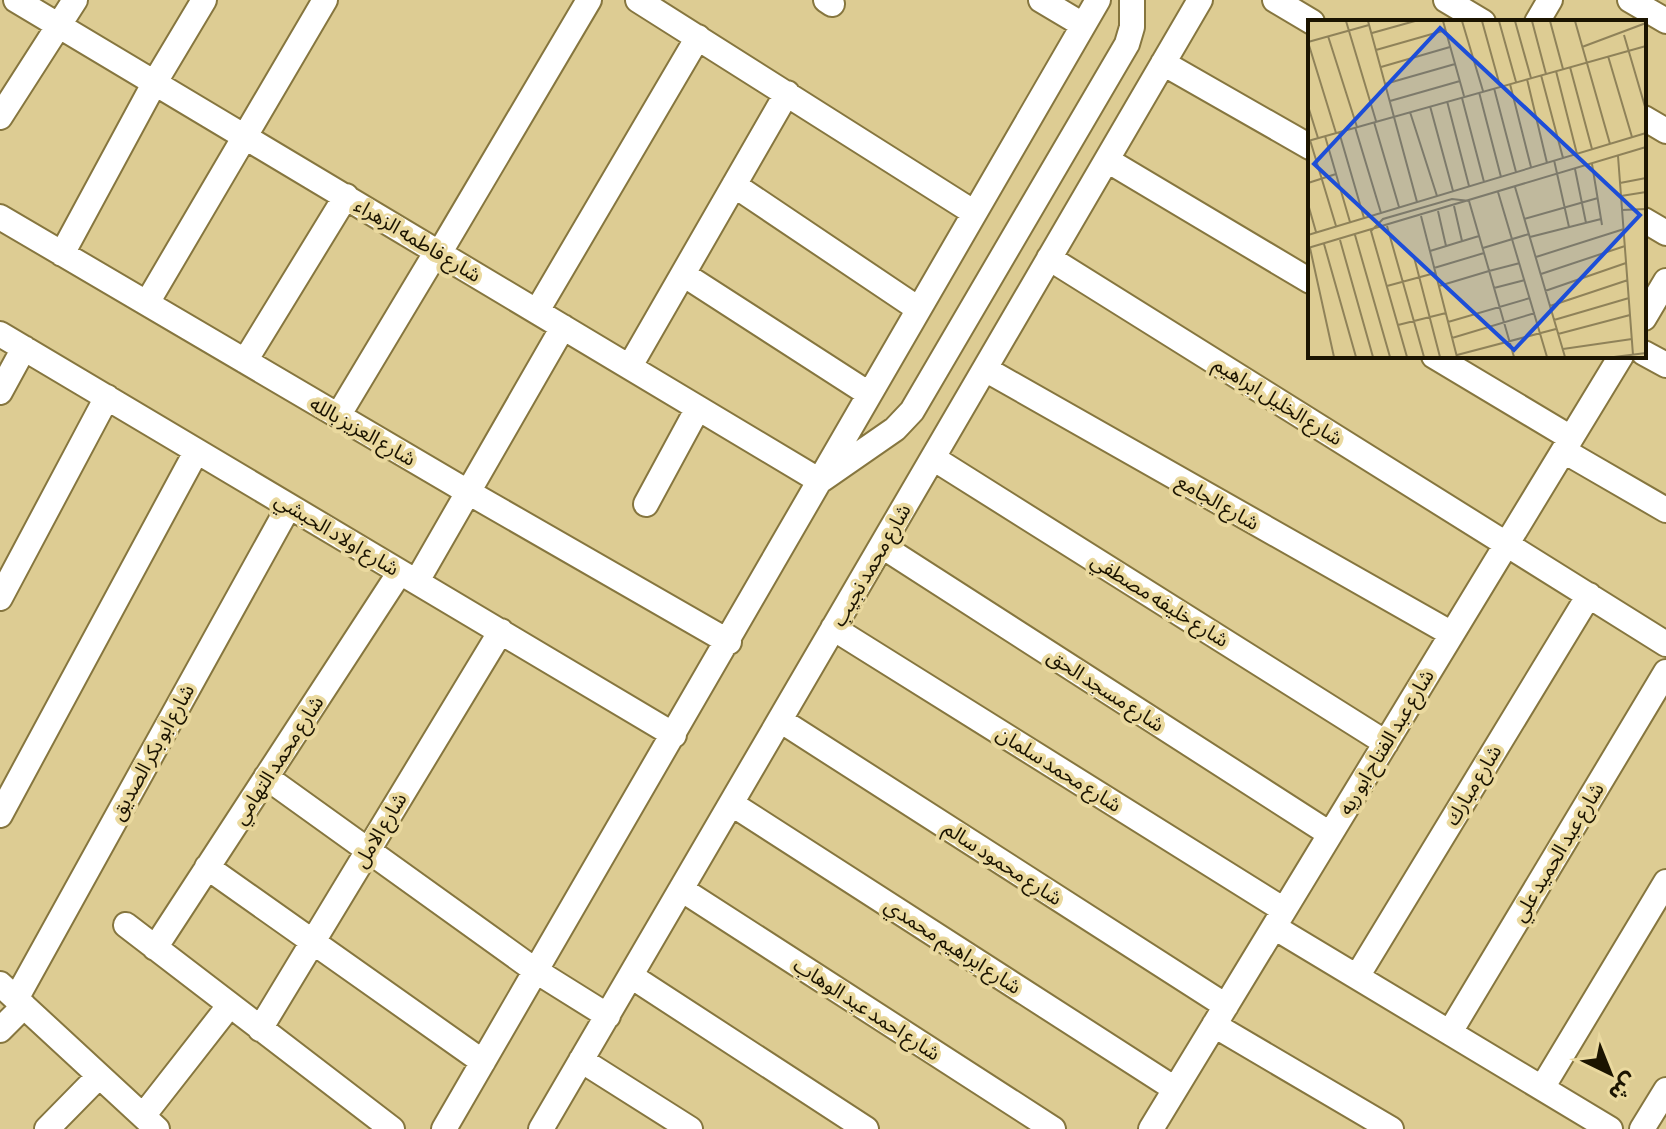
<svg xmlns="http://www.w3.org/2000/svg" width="1666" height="1129" font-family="'Asap Condensed','Noto Sans Arabic',sans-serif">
<rect width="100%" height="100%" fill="#ddcc93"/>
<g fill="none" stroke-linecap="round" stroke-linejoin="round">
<defs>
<path id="street" d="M16 0 820 481 895 429 912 411 1127 44 1132 27V0
M638 0 973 212
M826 0 832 4
M1041 0 1083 25
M1275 0 1312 22
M1446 0 1483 22
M1630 0 1666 21
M1537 22 1550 0
M1163 63 1310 147
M0 117 75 0
M1644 118 1666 131
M1107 160 1310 281
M734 185 917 308
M0 217 468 492 729 642
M1644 220 1666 233
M440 252 589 0
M62 254 155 82 204 0
M1049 258 1666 644
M683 274 869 394
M147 303 325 0
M537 311 698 37
M1644 318 1666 281
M0 334 674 735
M1644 353 1666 365
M1434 356 1571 438
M245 361 346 196
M630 366 787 93
M985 369 1452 634
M0 392 24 348
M338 416 437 251
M1564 451 1666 510
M933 458 1386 743
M646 504 698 408
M882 546 1330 834
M417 581 563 327
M0 598 107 397
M833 628 1284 910
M780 720 1226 1006
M266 777 536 971 608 1016
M732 804 1175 1089
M0 815 196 452
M207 867 483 1062
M681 889 1053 1129
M126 925 392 1129
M1274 927 1610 1129
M155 948 400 572
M1358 975 1589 595
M631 976 866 1129
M0 984 157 1129
M16 999 289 506
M1214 1025 1391 1129
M260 1029 501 631
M0 1030 24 1006
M1450 1032 1666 672
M581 1060 690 1129
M1542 1088 1666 882
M143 1116 229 1006
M47 1129 99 1076
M444 1129C663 753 879 376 1098 0
M541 1129 1200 0
M1151 1129 1621 356
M1642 1129 1666 1090"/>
</defs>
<use href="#street" stroke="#86763f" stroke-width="28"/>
<use href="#street" stroke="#fff" stroke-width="24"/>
</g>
<g text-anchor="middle" stroke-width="8" stroke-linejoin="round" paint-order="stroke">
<g font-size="20" fill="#1b1401" stroke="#ead99f">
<text transform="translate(418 240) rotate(31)" y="7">شارع فاطمه الزهراء</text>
<text transform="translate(1278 401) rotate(32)" y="7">شارع الخليل ابراهيم</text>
<text transform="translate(363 431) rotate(30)" y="7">شارع العزيز بالله</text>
<text transform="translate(1218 502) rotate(30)" y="7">شارع الجامع</text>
<text transform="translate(337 534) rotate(31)" y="7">شارع اولاد الحبشي</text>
<text transform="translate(871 565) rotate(-60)" y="7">شارع محمد نجيب</text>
<text transform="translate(1160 600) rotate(32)" y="7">شارع خليفه مصطفي</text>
<text transform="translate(1106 690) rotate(33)" y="7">شارع مسجد الحق</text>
<text transform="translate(1386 742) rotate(-59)" y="7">شارع عبد الفتاح ابو ريه</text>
<text transform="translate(152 752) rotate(-61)" y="7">شارع ابو بكر الصديق</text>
<text transform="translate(278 760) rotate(-57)" y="7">شارع محمد التهامي</text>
<text transform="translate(1059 769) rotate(32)" y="7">شارع محمد سلمان</text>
<text transform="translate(1473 785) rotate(-59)" y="7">شارع مبارك</text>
<text transform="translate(380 830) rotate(-59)" y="7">شارع الامل</text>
<text transform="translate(1558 852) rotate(-59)" y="7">شارع عبد الحميد علي</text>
<text transform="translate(1003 863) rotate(33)" y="7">شارع محمود سالم</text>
<text transform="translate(953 946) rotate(33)" y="7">شارع ابراهيم محمدي</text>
<text transform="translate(867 1009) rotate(33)" y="7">شارع احمد عبد الوهاب</text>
</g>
</g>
<g transform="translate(1308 20)">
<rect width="338" height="338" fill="#ddcc93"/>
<path fill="none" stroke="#8f8259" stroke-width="2" d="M38 1 68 101M60 1 109 182M135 1 156 76M154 1 175 71M174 1 192 66M191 1 208 62M207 1 223 58M224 1 238 54M242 1 255 49M267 1 302 124M64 13 107 1M316 15 338 90M20 16 49 107M0 22 28 113M0 22 61 5M274 27 338 3M68 30 138 10M300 36 324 117M73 47 142 27M262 47 284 129M248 51 269 134M233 55 255 138M219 59 239 143M77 64 147 44M202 64 223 147M186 68 208 152M171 72 193 157M154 78 176 162M82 81 152 61M139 81 161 166M0 86 10 118M122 86 145 171M102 92 129 176M66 102 91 187M47 107 73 193M31 112 56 198M17 116 42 202M2 120 28 206M0 121 338 26M310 136 325 335M246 140 261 207M284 144 294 205M267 149 278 203M0 163 28 154M312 163 338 158M207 167 257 337M190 172 239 337M313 176 338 172M0 184 8 212M146 186 154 221M314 190 338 189M130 191 138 226M113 196 149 337M216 199 290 178M79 206 116 337M0 215 338 113M47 215 82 337M222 217 293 199M32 220 65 337M16 224 48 337M0 228 338 127M2 228 26 337M175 228 221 214M122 231 171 216M106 237 132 337M228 237 316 209M126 248 176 233M181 251 212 243M233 254 317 226M79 266 127 253M131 266 181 251M186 268 217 260M237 271 318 243M242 286 320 260M246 300 321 278M140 302 222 278M90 305 138 293M250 314 322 295M144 318 227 293M255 329 324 319M149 335 248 309M99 337 63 211 75 199 144 179 161 181 206 337M306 337 338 333"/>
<path fill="#1d4ed8" fill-opacity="0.15" stroke="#1d4ed8" stroke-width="4" d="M132 8 332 195 206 330 6 144Z"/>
<rect width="338" height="338" fill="none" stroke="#1b1401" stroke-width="4"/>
</g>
<g transform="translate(1610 1073) rotate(137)" stroke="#ead99f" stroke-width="6" paint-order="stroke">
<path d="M0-6L14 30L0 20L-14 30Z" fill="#1b1401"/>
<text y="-12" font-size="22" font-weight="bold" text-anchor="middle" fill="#1b1401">ش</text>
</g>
</svg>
